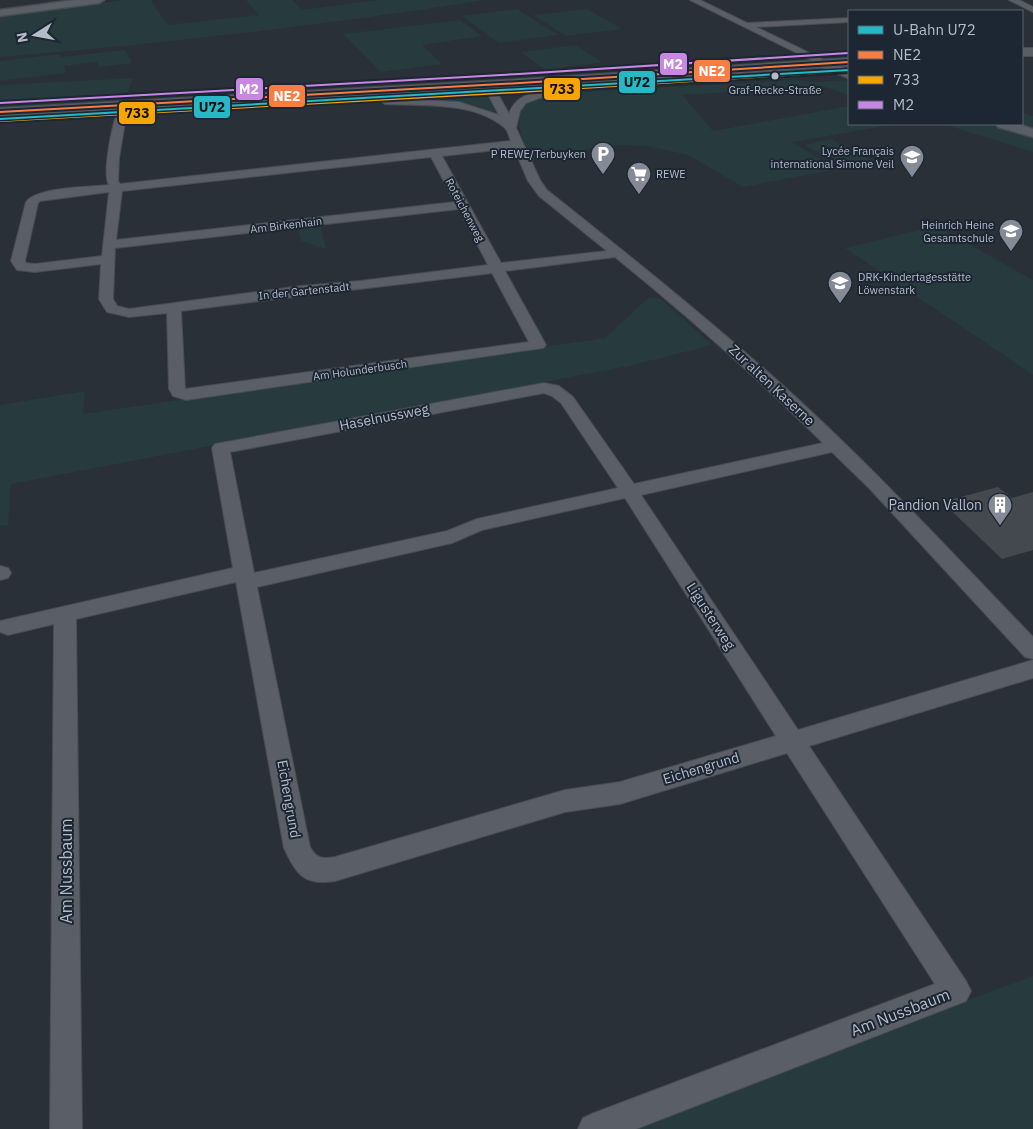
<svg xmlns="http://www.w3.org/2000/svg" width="1033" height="1129" font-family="'IBM Plex Sans',sans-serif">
<rect width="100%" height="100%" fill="#2a3038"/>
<path fill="#273a3e" d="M125 0H151L167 25 259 15 246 0H292L302 10 378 0H485C324 25 163 44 0 57V16Z
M517 9 558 35 499 43 462 16Z
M587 9 622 29 566 36 533 15Z
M460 20 482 36 422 45 442 64 381 72 343 34Z
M575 45 602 62 546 70 521 52Z
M125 50 132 63 99 67 97 62 64 66 66 73 0 81V61L59 54 61 57Z
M808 67 816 73 614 86 610 81Z
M133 78 125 101 0 108V85Z
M793 80 817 82 849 80V95L822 86 682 95 713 131 849 106V124H897L792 142 837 169 743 187 688 155 647 146 616 145 592 148 573 153 530 157C521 140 517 123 520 105L546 94Z
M476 88 479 94 0 121V114Z
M486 97 492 100 496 111H490L466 105 436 100Z
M1022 113 1033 116V152L943 124H1022Z
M830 139 878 163 851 169 804 145Z
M321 226 326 249 301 241 298 229Z
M936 226 1033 280V375L845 248Z
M648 298H660L712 345 629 366 11 484 8 525 0 526V405L85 391 83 414 605 338Z
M1033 976V1129H633L853 1043Z"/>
<path fill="#444950" d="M998 487 1012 498 1033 492V550L1002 559 942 502Z"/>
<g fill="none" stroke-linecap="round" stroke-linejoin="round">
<defs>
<path id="minor" d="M690 0H700L747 23 849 18V22L756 27 828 62V66L825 67Z
M1009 0H1019L1033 7V12Z
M488 82 493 85 509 114C515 95 534 92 551 88L554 89V93L526 103 520 111 516 128 540 180 547 190C630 256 710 320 788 390 874 468 953 554 1033 637V659L1025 657 869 488 832 452 641 495 798 730 1033 660V678L809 746 966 981 971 991 966 1001 636 1129H578L583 1118 594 1113 935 984 787 753 620 804 565 812 335 881C304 886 296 874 284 848L236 582 76 619 82 1129H50L54 624 8 635 0 632V621L233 568 212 448 215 444 221 443 544 383 559 386 573 397 634 484 823 443C757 378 688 316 615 257L505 271 546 345 543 348 186 400 173 396 169 389 167 313 129 317 107 312 99 299 101 264 35 272 17 270 11 261 26 202C37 187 89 187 109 185 102 175 112 125 117 114L121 113 126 116 119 158 118 181 120 184 511 141C509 137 508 131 505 128 474 101 423 106 385 104L380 101 385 98 459 102 499 115 483 85ZM514 148 528 181 539 196 607 251 501 263 442 156ZM431 157 455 202 116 240 122 191ZM109 192 102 256 35 264 26 263 25 261 38 203 40 201ZM459 209 488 265 360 281 301 286 129 309 117 306 113 299 115 248ZM492 273 529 342 185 389 181 311C285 297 389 286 492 273ZM544 393 552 396 561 403 618 488 477 519 447 531 254 573 230 452ZM625 498 776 736 620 782 565 790 335 857C322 859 317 859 310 847L257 587 452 543 482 530Z
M0 566 8 568 11 573 8 578 0 580Z"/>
<path id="tertiary" d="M75 0H104L99 3 0 16V10Z
M825 60 849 70V78L821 67 819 64Z
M996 124H1017L1033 129V137L998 127Z"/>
<path id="secondary" d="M1022 48H1033V56H1022Z
M849 58V66L520 87 0 116V108L520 79Z"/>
</defs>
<use href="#minor" stroke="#484c53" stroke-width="2"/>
<use href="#tertiary" stroke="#484c53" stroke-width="3"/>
<use href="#secondary" stroke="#484c53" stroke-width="2"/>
<use href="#minor" fill="#5a5e66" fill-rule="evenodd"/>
<use href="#tertiary" fill="#5a5e66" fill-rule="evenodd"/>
<use href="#secondary" fill="#595d64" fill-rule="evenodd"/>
<defs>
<path id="bus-1" d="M849 61V63L520 84 0 113V111L520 82Z"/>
<path id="bus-2" d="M849 70V72L520 93 0 122V120L520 91Z"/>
<path id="bus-3" d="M848 52 849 54 519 75 0 104V102L519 73Z"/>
</defs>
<use href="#bus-1" stroke="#1d2633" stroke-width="4"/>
<use href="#bus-2" stroke="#1d2633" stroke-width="4"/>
<use href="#bus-3" stroke="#1d2633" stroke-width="4"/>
<use href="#bus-1" fill="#f77d43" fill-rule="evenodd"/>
<use href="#bus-2" fill="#f7a600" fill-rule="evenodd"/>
<use href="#bus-3" fill="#c787e3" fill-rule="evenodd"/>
<defs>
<path id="metro-1" d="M849 69V71L0 120V118Z"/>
</defs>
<use href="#metro-1" stroke="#1d2633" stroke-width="3"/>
<use href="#metro-1" fill="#25b8c5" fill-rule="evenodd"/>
</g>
<defs>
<symbol id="parking-pin" viewBox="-11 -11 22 30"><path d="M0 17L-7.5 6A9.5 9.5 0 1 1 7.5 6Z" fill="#848b96" stroke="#1d2633"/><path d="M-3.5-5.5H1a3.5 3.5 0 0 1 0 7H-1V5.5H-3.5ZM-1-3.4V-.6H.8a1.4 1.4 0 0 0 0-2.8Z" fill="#fff"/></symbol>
<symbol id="school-pin" viewBox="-11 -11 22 30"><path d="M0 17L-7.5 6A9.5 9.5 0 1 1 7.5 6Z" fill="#848b96" stroke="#1d2633"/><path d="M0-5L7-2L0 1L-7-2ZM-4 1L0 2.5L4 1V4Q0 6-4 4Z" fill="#fff"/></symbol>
<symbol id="supermarket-pin" viewBox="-11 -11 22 30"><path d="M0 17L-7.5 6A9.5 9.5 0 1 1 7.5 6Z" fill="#848b96" stroke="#1d2633"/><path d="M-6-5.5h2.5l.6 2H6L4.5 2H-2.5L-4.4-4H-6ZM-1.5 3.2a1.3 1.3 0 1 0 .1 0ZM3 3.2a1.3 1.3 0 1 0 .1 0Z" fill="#fff"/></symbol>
<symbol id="building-pin" viewBox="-11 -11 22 30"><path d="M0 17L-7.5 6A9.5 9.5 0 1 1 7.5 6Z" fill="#848b96" stroke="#1d2633"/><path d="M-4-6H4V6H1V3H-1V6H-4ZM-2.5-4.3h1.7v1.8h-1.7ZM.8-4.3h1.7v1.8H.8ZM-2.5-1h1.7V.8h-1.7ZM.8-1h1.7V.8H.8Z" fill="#fff"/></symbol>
</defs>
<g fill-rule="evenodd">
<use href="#parking-pin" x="589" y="140" width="28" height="38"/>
<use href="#school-pin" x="898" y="143" width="28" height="38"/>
<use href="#supermarket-pin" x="625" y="160" width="28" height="38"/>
<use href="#school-pin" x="997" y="217" width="28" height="38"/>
<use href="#school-pin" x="826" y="269" width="28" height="38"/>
<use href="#building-pin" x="986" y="491" width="28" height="38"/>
</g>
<circle fill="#b4bcc9" stroke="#1d2633" stroke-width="2" cx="775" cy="76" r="4.5"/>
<g text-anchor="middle" stroke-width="4" stroke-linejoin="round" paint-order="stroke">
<g font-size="11" fill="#b4bcc9" stroke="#1d2633">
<text x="775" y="94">Graf-Recke-Straße</text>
</g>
<g font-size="11" fill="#b4bcc9" stroke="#1d2633" text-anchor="end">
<text x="894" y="155">Lycée Français<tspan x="894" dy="13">international Simone Veil</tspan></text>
<text x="586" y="158">P REWE/Terbuyken</text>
<text x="656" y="178" text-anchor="start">REWE</text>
<text x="994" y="229">Heinrich Heine<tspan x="994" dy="13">Gesamtschule</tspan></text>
<text x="858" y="281" text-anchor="start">DRK-Kindertagesstätte<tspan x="858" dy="13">Löwenstark</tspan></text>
</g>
<g font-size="11" fill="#b4bcc9" stroke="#1d2633">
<text transform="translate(465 210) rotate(62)" y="4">Roteichenweg</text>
<text transform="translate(286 225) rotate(-7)" y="4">Am Birkenhain</text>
<text transform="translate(304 291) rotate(-6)" y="4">In der Gartenstadt</text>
<text transform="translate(360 370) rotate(-8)" y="4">Am Holunderbusch</text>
</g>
<g font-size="14" fill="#b4bcc9" stroke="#1d2633">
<text transform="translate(772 385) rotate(43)" y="5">Zur alten Kaserne</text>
<text transform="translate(384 417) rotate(-11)" y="5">Haselnussweg</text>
<text transform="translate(711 616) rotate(57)" y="5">Ligusterweg</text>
<text transform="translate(701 768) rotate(-17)" y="5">Eichengrund</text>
<text transform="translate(289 799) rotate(80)" y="5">Eichengrund</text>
</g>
<g font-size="14" fill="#b4bcc9" stroke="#1d2633" text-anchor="end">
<text x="982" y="510">Pandion Vallon</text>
</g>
<g font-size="16" fill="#b4bcc9" stroke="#1d2633">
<text transform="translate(66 871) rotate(-90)" y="6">Am Nussbaum</text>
<text transform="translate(900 1012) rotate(-21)" y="6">Am Nussbaum</text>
</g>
</g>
<g stroke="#1d2633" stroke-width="2">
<rect x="659" y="52" width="29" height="24" rx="5" fill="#c787e3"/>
<rect x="693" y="59" width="38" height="24" rx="5" fill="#f77d43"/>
<rect x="618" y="70" width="38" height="24" rx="5" fill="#25b8c5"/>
<rect x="235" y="77" width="29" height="24" rx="5" fill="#c787e3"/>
<rect x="543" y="77" width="38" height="24" rx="5" fill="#f7a600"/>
<rect x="268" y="84" width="38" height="24" rx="5" fill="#f77d43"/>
<rect x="193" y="95" width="38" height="24" rx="5" fill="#25b8c5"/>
<rect x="118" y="101" width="38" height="24" rx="5" fill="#f7a600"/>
</g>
<g font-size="14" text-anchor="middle" font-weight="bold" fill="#fff">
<text x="673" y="69">M2</text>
<text x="712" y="76">NE2</text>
<text x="249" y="94">M2</text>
<text x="287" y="101">NE2</text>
</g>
<g font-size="14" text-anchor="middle" font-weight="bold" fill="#111">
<text x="637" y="87">U72</text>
<text x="562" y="94">733</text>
<text x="212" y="112">U72</text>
<text x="137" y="118">733</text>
</g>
<rect x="848" y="10" width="175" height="115" fill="#1d2633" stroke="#59626f"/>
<rect x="858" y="26" width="25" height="8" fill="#25b8c5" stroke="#59626f"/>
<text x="893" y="35" font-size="15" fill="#b4bcc9">U-Bahn U72</text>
<rect x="858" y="51" width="25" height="8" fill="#f77d43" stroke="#59626f"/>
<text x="893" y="60" font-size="15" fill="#b4bcc9">NE2</text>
<rect x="858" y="76" width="25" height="8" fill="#f7a600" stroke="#59626f"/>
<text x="893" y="85" font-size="15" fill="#b4bcc9">733</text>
<rect x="858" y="101" width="25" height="8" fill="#c787e3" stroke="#59626f"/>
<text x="893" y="110" font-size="15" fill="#b4bcc9">M2</text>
<g transform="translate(35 35) rotate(259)" stroke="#1d2633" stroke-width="4" paint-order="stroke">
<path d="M0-4L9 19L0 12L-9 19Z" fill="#b4bcc9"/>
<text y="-8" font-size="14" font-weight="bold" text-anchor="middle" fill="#b4bcc9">N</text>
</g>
</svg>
